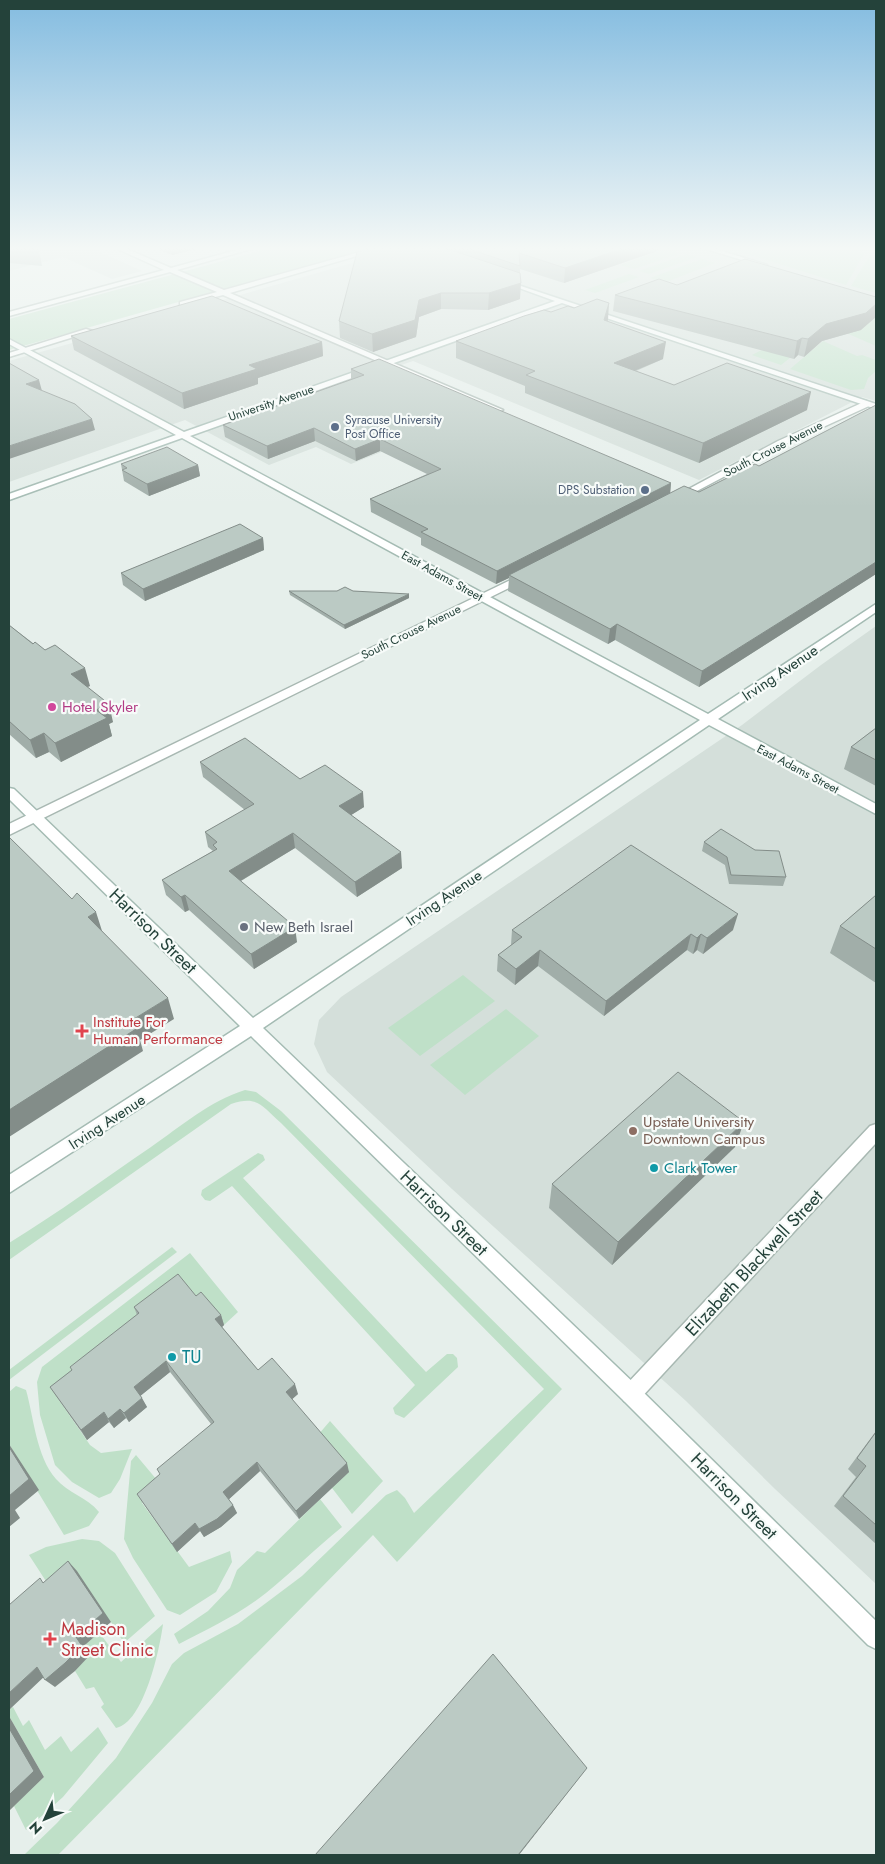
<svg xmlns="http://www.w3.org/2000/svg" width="885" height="1864" font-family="Jost,sans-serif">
<rect width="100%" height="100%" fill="#e6efeb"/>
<path fill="#d4dfda" d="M9 246H87L142 271 112 279 63 257 9 271Z
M373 246H876V401L862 397 699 480 413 361 381 372 427 434 351 464 316 447 269 465 185 420 9 482V361L391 252Z
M876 626V1584L775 1489 686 1401 452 1189 327 1072 314 1044 319 1020 341 997 742 725 821 665Z"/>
<path fill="#bfe0c8" d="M278 246 373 247 9 350V319Z
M662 246 680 247 676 251 679 254 634 269 620 265 668 248Z
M741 246 751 248 858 251 864 254 846 285 732 249Z
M687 254 697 257 649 274 639 271Z
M870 255H876V293L851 286Z
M702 259 715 263 664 283 650 278Z
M629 274 639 277 595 293 585 290Z
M876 317V346L844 332Z
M823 341 857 356 862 355 876 360V371L868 378 864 389 851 390 790 369Z
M777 342 790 358 781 365 752 355Z
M463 975 495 1001 420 1056 388 1028Z
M506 1009 539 1036 465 1095 430 1065Z
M245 1090 256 1092 281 1111 562 1389 397 1562 373 1535 58 1855H24L57 1823 116 1758 152 1703 172 1664 184 1653 238 1624 302 1576 386 1495 397 1490 405 1498 414 1513 544 1389 281 1123C262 1106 258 1095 231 1104L9 1260V1243C58 1213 104 1179 151 1147 181 1126 210 1101 245 1090Z
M258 1153 263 1155 265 1160 243 1178 426 1372 447 1354H453L457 1358 458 1367 404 1418 395 1414 393 1408 415 1385 232 1186 210 1201 205 1200 201 1195 202 1190Z
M172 1247 177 1252 9 1380V1370Z
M190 1253 238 1312 224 1325 57 1397 90 1445 101 1453 132 1449 120 1479 111 1493 99 1498 72 1482 55 1465 40 1415 37 1382 42 1367Z
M16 1386 26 1390C34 1418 36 1456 56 1479 68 1493 87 1497 99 1512L89 1526 64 1535 9 1444V1392Z
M330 1421 383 1481 352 1514 332 1488 318 1435Z
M136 1455 162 1486 142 1503 189 1567 230 1551 232 1562 216 1592 180 1615 167 1610 133 1558 124 1539 131 1461Z
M320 1499 342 1527C316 1548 292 1572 266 1593 240 1614 208 1629 179 1644L174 1634 208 1611 230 1588 237 1570 257 1551 265 1553Z
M82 1539 99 1541 115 1553 155 1616 124 1643 111 1622 53 1592 29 1555 46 1547Z
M163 1624C160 1648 144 1723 116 1728L101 1707 104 1704 94 1687 86 1689 75 1671 90 1654 85 1645 99 1632 121 1662Z
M13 1707 23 1726 29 1720 45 1750 61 1736 71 1752 98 1727 108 1743 63 1797 26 1830 14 1806 44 1777 9 1716V1709Z"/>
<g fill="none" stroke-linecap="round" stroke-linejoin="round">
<defs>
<path id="street" d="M111 246H120L171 268 251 246H262L177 270 224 290 381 246H391L230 293 503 410 496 412 223 295 180 306V302L217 292 170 272 9 316V312L164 270Z
M696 246H706L767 265 762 266Z
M86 329 93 331 9 357V353Z
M866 401 870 404 869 406 784 445 678 501 670 499 778 441Z
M525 573 530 576 529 578 9 835V824Z
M876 1124V1143L638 1401 631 1404 624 1401 621 1394 624 1387 870 1126Z"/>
<path id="secondary" d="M500 279 876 404V409L562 303 190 436 708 714 876 604V612L718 719 876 804V814L709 725 263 1028 638 1387 876 1621V1649L868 1645 624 1401 251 1036 9 1193V1175L240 1026 9 799V788L14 789 253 1018 700 720 182 438 9 500V494L176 435 9 344V339L184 432 555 301 500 281Z"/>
</defs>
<use href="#street" stroke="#a8b8b2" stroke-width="3"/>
<use href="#secondary" stroke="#a4bbb3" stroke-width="3"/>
<use href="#street" fill="#fff" fill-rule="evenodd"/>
<use href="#secondary" fill="#fff" fill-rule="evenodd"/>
</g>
<path fill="#a1aea9" d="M9 246 39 250 42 266 9 263Z
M149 246H207L172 255Z
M379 246H660V250L564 283 520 269V299L488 310 441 309 419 317 416 337 373 352 340 338 339 321Z
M677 285 861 330 822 341 804 357 798 355 794 359 613 311 615 295Z
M607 321 663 359 636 371 674 385 807 410 699 463 525 393V386L456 358V341Z
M71 336 322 342 323 356 258 378V384L184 409 74 350Z
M351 369 671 483 670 493 699 492 759 466 876 405V574L699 687 615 640 608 644 508 591 509 578 496 584 421 545V538L371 512 370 499 427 474 380 451 356 461 315 441 268 459 225 437 223 425 351 380Z
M121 464 198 465 200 476 149 496 124 481Z
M263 538 264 550 145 601 123 585 121 573Z
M289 591H353L409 598 345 629 290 595Z
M9 625 90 686 87 687 113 722 109 724 112 736 61 762 49 752 36 758 9 734Z
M876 728V786L844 769 851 747Z
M200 762 300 779 364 807 351 815 402 868 357 897 295 848 241 881 297 942 254 969 189 910 185 912 166 895 162 880 213 851 208 847 205 832 245 810 203 777Z
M704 842 786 877 783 886 729 884 725 865 702 851Z
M876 895V983L830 953 840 926Z
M512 930H733L703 954 697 950 693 954 687 950 604 1016 538 966 515 985 497 971 498 955 511 945Z
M735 1147 612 1265 549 1208 552 1184Z
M196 1296 221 1315 224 1325 222 1327 258 1370 298 1394 292 1399 349 1472 299 1519 260 1471 229 1499 237 1513 221 1527 204 1537 200 1531 177 1552 137 1494 160 1474 211 1424 170 1372 140 1396 147 1407 129 1422 126 1418 114 1428 109 1422 87 1440 50 1387 72 1370 137 1315 134 1307Z
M876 1431V1544L834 1506 856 1477 848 1469Z"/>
<path fill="#838d89" d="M171 246H207L172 255Z
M630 246H660V250L564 283 565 268Z
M521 283 520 299 488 310 489 293Z
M441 293V309L419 317 416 337 373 352 372 334 419 300Z
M609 303 608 320 602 337 604 320Z
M876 304V317L861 330 822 341 804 357 808 339 826 324Z
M802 338 798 355 794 359 797 341Z
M322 342 323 356 258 378V384L184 409 182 393 249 365Z
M666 342 663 359 612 380 614 363Z
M39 380 42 391 26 384Z
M811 392 807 410 699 463 703 443Z
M92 419 95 430 9 459V446Z
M314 428 315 441 268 459 267 446Z
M380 439V451L356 461 355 449Z
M198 465 200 476 149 496 147 484Z
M671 483 670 495 509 575V578L496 584 497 571Z
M263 538 264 550 145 601 143 589Z
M876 562V574L699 687 702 671Z
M409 594V598L345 629 344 625Z
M617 624 615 640 608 644 610 629Z
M85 668 90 686 76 692 71 674Z
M109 704 113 722 109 724 112 736 61 762 55 743 96 710Z
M44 733 49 752 36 758 30 740Z
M363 792 364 807 340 822 339 806Z
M293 833 295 848 232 886 229 871Z
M401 852 402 868 357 897 355 882Z
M185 895 189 910 185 912 181 897Z
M96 912 103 934 88 917Z
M738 914 733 930 703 954 707 938Z
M295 927 297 942 254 969 251 954Z
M691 934 687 950 604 1016 606 1001Z
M701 934 697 950 693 954 697 938Z
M540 950 538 966 515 985 516 969Z
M168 998 174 1019 140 1040 143 1051 9 1137V1110L129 1022Z
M744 1122 735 1147 612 1265 618 1242Z
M221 1315 224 1325 219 1330 215 1319Z
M166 1361 170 1372 139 1397 134 1387Z
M295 1384 298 1394 289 1402 286 1392Z
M142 1398 147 1407 129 1422 124 1413Z
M120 1409 126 1418 114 1428 108 1419Z
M104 1412 109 1422 87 1440 81 1430Z
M9 1444 39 1490 15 1510 20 1518 9 1527Z
M257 1462 260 1471 227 1501 223 1492Z
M347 1463 349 1472 299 1519 296 1511Z
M233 1505 237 1513 221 1527 204 1537 199 1529Z
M195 1523 200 1531 177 1552 172 1544Z
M68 1561 77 1571 111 1622 85 1645 91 1654 75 1671 55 1687 45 1680Z
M37 1667 47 1674 9 1710V1693Z
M9 1716 44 1777 9 1811Z
M587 1768 519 1855H518Z"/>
<path fill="#bbcac4" stroke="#838d89" d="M9 246H34L39 250 9 247Z
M379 246H439L520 273 521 283 489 293H441L419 300 415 320 372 334 339 321 357 252Z
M460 246H630L565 268 519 253 520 266Z
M745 259 876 297V304L866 313 826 324 808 339 802 338 797 341 615 295 659 279 677 285Z
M212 296 322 342 249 365 257 369 182 393 71 336Z
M597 299 609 303 604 320 666 342 614 363 674 385 727 363 811 392 703 443 526 375 535 371 456 341 524 316 544 310 551 312 568 306 574 308Z
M379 359 671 483 497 571 421 532 428 529 370 499 441 469 380 439 355 449 314 428 267 446 223 425 364 375 351 369Z
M9 363 39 380 26 384 75 404 92 419 9 446Z
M876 405V562L702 671 617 624 610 629 509 575 684 486 699 492 755 464 759 466Z
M167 447 198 465 147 484 122 470 127 468 121 464Z
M240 524 263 538 143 589 121 573Z
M345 587 353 591 409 594 344 625 289 591H337Z
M9 625 33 644 35 642 45 650 55 645 85 668 71 674 109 704 96 710 107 718 55 743 44 733 30 740 9 721Z
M876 728V760L851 747Z
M245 738 300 779 325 765 363 792 339 806 401 852 355 882 293 833 229 871 295 927 251 954 185 895 181 897 162 880 217 849 213 845 217 842 205 832 254 804 200 762Z
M721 829 755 850 779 851 786 877 731 875 727 857 704 842Z
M10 838 72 899 77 893 96 912 88 917 168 998 129 1022 136 1029 9 1110V839Z
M631 845 738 914 707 938 701 934 697 938 691 934 606 1001 540 950 516 969 498 955 522 937 512 930Z
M876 895V949L840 926Z
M678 1072 744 1122 618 1242 552 1184Z
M178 1274 196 1296 201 1292 221 1315 215 1319 258 1370 272 1358 295 1384 286 1392 347 1463 296 1511 257 1462 223 1492 233 1505 217 1519 199 1529 195 1523 172 1544 137 1494 160 1474 157 1469 214 1422 166 1361 134 1387 142 1398 124 1413 120 1409 108 1419 104 1412 81 1430 50 1387 72 1370 70 1367 139 1313 134 1307Z
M876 1432V1525L843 1496 866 1466 857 1458Z
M9 1447 29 1479 9 1496Z
M68 1561 103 1613 76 1637 82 1646 65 1663 45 1680 37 1667 9 1693V1605L40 1578 43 1583Z
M493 1654 587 1768 518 1855H315Z
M9 1728 34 1771 9 1795Z"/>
<linearGradient id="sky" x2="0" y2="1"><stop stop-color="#84bce0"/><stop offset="0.49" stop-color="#f4f8f6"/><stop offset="1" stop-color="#f4f8f6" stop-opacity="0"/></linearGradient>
<rect width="885" height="507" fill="url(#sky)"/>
<g fill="#5c6f8a" stroke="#f7fbf9" stroke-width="2">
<circle cx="335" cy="427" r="5"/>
<circle cx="645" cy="490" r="5"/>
</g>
<circle fill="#d1479c" stroke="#f7fbf9" stroke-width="2" cx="52" cy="707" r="5"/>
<circle fill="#6b7280" stroke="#f7fbf9" stroke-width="2" cx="244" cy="927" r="5"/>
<g fill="#e0444e" stroke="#f7fbf9" stroke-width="2">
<path d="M79.5 1023.5h5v5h5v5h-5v5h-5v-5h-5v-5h5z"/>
<path d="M47.5 1631.5h5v5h5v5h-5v5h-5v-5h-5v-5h5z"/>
</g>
<circle fill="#8d6e63" stroke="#f7fbf9" stroke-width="2" cx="633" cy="1131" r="5"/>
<g fill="#0f9aa8" stroke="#f7fbf9" stroke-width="2">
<circle cx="654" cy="1168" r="5"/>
<circle cx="172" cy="1357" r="5"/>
</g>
<g text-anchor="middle" stroke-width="4.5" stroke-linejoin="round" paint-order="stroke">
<g font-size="12" fill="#24423a" stroke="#f7fbf9">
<text transform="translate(271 403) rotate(-19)" y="4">University Avenue</text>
<text transform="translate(773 449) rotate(-27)" y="4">South Crouse Avenue</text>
<text transform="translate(442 576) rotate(29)" y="4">East Adams Street</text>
<text transform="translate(411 632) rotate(-26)" y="4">South Crouse Avenue</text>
<text transform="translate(798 769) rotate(28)" y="4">East Adams Street</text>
</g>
<g font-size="12" fill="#4e5e75" stroke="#f7fbf9" text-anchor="start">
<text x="345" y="424">Syracuse University<tspan x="345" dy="14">Post Office</tspan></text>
<text x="635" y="494" text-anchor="end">DPS Substation</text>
</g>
<g font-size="15" fill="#24423a" stroke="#f7fbf9">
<text transform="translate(780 673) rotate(-34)" y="5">Irving Avenue</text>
<text transform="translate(444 898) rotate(-34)" y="5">Irving Avenue</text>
<text transform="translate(107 1122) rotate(-33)" y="5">Irving Avenue</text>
</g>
<g font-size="15" fill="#b23c85" stroke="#f7fbf9" text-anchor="start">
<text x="62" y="712">Hotel Skyler</text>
</g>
<g font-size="15" fill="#5b616d" stroke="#f7fbf9" text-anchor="start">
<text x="254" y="932">New Beth Israel</text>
</g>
<g font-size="15" fill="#be3a42" stroke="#f7fbf9" text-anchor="start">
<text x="93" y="1027">Institute For<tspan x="93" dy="17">Human Performance</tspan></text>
</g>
<g font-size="15" fill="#785e54" stroke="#f7fbf9" text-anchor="start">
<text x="643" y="1127">Upstate University<tspan x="643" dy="17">Downtown Campus</tspan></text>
</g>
<g font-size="15" fill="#0d838f" stroke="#f7fbf9" text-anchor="start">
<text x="664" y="1173">Clark Tower</text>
</g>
<g font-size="18" fill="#24423a" stroke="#f7fbf9">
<text transform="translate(153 931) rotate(44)" y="6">Harrison Street</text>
<text transform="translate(444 1213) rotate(44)" y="6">Harrison Street</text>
<text transform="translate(754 1263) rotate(-47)" y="6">Elizabeth Blackwell Street</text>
<text transform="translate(734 1496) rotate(45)" y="6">Harrison Street</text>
</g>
<g font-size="18" fill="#0d838f" stroke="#f7fbf9" text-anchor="start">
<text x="182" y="1363">TU</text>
</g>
<g font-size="18" fill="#be3a42" stroke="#f7fbf9" text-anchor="start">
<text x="61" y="1635">Madison<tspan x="61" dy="21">Street Clinic</tspan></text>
</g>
</g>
<rect width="885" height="1864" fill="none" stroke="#24423a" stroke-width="20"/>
<g transform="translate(45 1819) rotate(226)" stroke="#f7fbf9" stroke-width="4" paint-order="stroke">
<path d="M0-4L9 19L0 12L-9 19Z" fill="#24423a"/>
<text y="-8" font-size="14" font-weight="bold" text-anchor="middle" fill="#24423a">N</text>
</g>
</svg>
